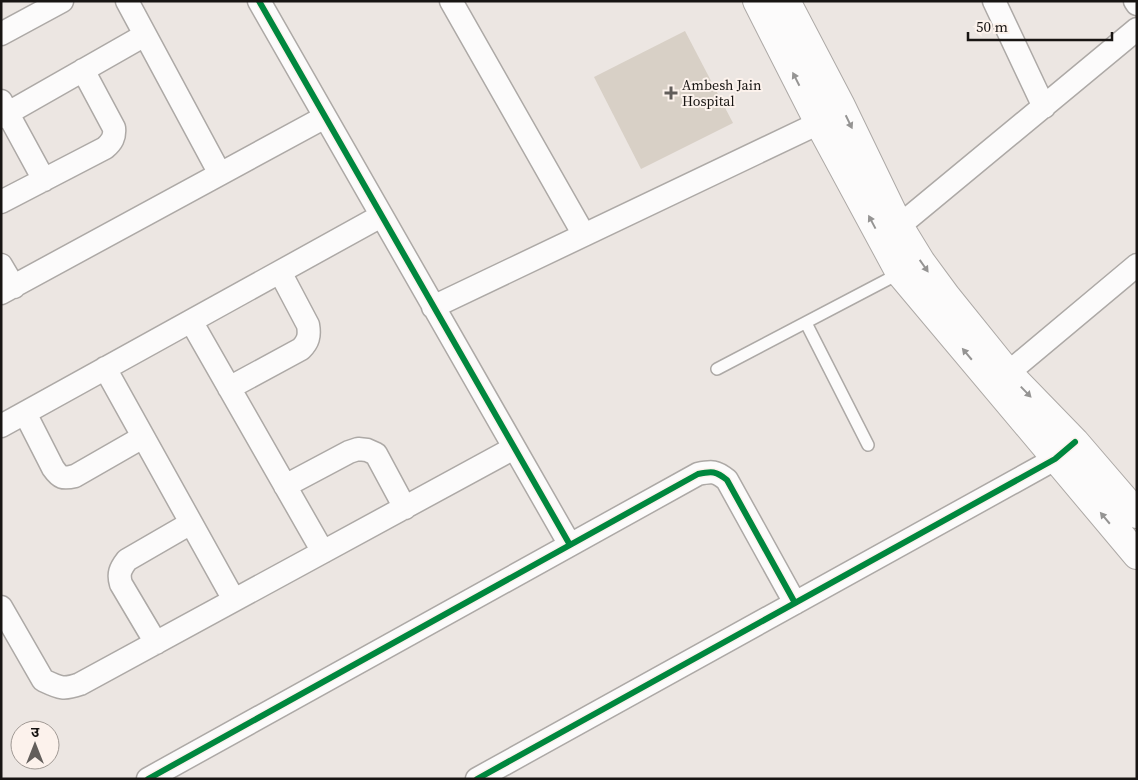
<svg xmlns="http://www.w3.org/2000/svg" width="1138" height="780" font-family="'Source Serif 4','Noto Sans Devanagari',serif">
<rect width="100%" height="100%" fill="#ece6e2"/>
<path fill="#d8d0c6" d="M685 31 733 123 641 169 594 77Z"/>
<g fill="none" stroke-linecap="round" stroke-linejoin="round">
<defs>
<path id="lane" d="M806 323 868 445
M717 369 900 273"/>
<path id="street" d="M127 1 220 174
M259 1 570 545
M451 1 584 235
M994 1 1044 107
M1135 1 1137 4
M1 34 62 1
M1 101 44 180
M1 117 145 35
M1 202 105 148C112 142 115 137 114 128L83 70
M899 226 1137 29
M1 265 14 287
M1 293 325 117
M433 307 819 123
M191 321 323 552
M105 368 234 600
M996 383 1137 265
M229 388 301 349C308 342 310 336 308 325L280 272
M25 413 53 468C60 478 63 479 75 476L143 437
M1 426 381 216
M285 486 349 452 358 449 367 450 376 454 405 508
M1 607 43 680C60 688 63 690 80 684L514 448
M156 643 121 584C118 574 120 569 127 560L191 523
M148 779 698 474C712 471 716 471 727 480L795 603
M477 779 1055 459 1068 448"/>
<path id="secondary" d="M757 1 819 123 900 273 1137 555
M786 1 841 106 899 226 921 262 946 296 1008 373 1075 442 1137 514"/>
</defs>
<use href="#lane" stroke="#ada9a6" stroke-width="14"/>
<use href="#street" stroke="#ada9a6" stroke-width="25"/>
<use href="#secondary" stroke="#ada9a6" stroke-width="30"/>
<use href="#lane" stroke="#fcfbfb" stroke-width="11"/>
<use href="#street" stroke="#fcfbfb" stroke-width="22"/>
<use href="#secondary" stroke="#fcfbfb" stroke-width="28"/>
<defs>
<path id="cycleway" d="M259 1 570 545
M148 779 698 474C712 471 716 471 727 480L795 603
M477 779 1055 459 1075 442"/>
</defs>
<use href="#cycleway" stroke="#fcf2ec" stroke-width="9"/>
<use href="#cycleway" stroke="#00873e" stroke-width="6"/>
</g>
<defs><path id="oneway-solid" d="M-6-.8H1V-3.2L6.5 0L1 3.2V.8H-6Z" transform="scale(1.25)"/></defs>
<g fill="#959493">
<use href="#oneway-solid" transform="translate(796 79) rotate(-117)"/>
<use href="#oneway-solid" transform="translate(849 122) rotate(64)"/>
<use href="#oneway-solid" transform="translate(872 222) rotate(-118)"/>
<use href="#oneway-solid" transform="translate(924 266) rotate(55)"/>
<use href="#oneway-solid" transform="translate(967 354) rotate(-130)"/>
<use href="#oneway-solid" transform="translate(1026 392) rotate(46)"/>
<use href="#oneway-solid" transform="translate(1105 518) rotate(-130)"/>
</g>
<path fill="#625e5b" stroke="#fcf2ec" stroke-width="2" d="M668.5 85.5h5v5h5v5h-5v5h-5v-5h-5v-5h5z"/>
<g text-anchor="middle" stroke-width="4" stroke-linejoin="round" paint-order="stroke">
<g font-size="14" fill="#181513" stroke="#fcf2ec" text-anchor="start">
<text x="682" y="90">Ambesh Jain<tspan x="682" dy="16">Hospital</tspan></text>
</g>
</g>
<rect width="1138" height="780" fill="none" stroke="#181513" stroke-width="5"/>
<g transform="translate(35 745)"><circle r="24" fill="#fcf2ec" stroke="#a19a95"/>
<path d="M0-4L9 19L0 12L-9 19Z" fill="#625e5b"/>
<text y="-8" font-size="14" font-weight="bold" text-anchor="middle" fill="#181513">उ</text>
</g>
<path d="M968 32v8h144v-8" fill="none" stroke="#181513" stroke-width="2.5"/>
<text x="976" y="32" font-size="15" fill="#181513" stroke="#fcf2ec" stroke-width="4" paint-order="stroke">50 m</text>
</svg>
